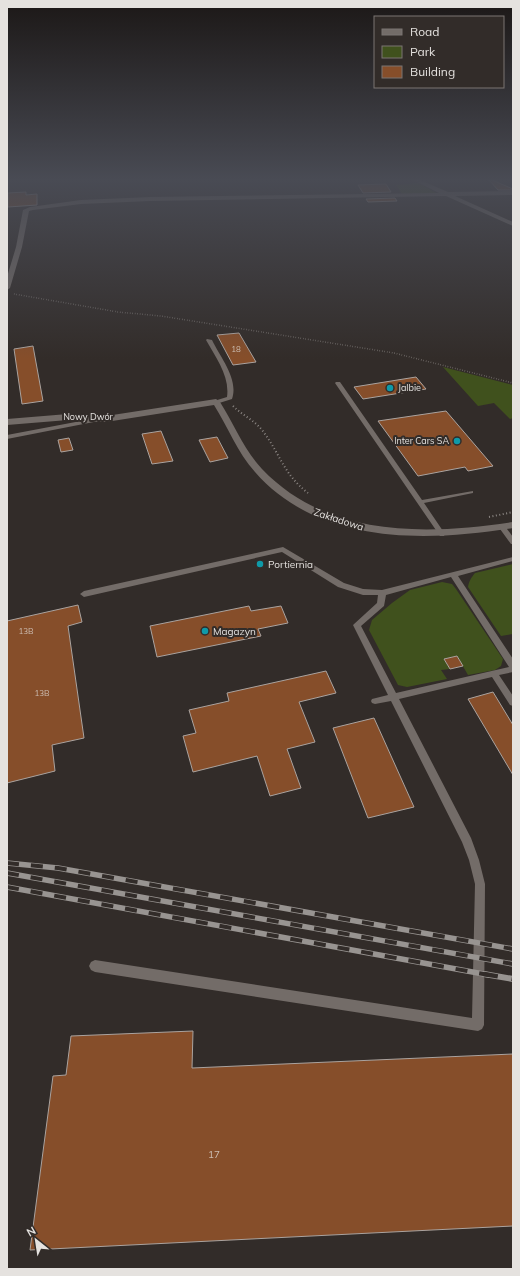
<svg xmlns="http://www.w3.org/2000/svg" width="520" height="1276" font-family="Mulish,sans-serif">
<rect width="100%" height="100%" fill="#322c29"/>
<path fill="#40511d" d="M419 183 436 193 402 194 396 185Z
M443 367 513 385V418L510 419 494 403 478 406Z
M513 564V634L501 636 468 587C469 581 471 578 475 573Z
M442 582 452 584 456 589 503 659 501 666 495 670 468 675 457 656 444 659 450 669 441 670 447 679 407 687 398 685 369 630 372 620 392 603 410 590Z"/>
<path fill="#864e2a" stroke="#aaa39f" d="M489 180H492L513 189V190H498Z
M386 184 391 192 363 193 358 185Z
M26 192V195L37 194V205L8 207V193Z
M395 198 397 201 368 202 366 199Z
M239 333 256 362 233 365 217 335Z
M33 346 43 401 22 404 14 349Z
M416 377 426 389 363 399 354 387Z
M446 411 493 466 468 471 465 467 418 476 378 421Z
M161 431 173 461 152 464 142 434Z
M217 437 228 458 210 462 199 440Z
M69 438 73 450 61 452 58 440Z
M78 605 82 622 68 626 84 738 52 745 55 771 7 783V621Z
M249 606 251 611 281 606 288 623 258 629 261 636 157 657 150 626Z
M457 656 463 666 450 669 444 659Z
M326 671 336 693 299 702 315 742 287 749 301 788 270 796 257 756 193 772 183 736 196 733 189 710 229 701 227 693Z
M493 692 513 725V775L468 699Z
M374 718 414 807 368 818 333 728Z
M193 1031 192 1068 513 1054V1226L30 1250 53 1076 66 1075 71 1036Z"/>
<g fill="none" stroke-linecap="round" stroke-linejoin="round">
<path stroke="#8c8784" stroke-width="1.5" stroke-dasharray="0.5 2" stroke-linecap="butt" d="M14 294 118 312 161 316 394 353 513 383"/>
<path stroke="#8c8784" stroke-width="2" stroke-dasharray="1 2.5" stroke-linecap="butt" d="M233 406C242 415 254 420 262 430 280 453 283 474 308 493
M489 517 513 512"/>
<path fill="#736c68" fill-rule="evenodd" d="M207 339 212 340C220 357 239 379 232 399L216 404 214 403V401L227 397C230 376 216 358 206 340Z
M336 382H340L422 500 473 491V493L424 503 445 534 444 536H440L335 383Z
M102 417 105 419 104 420 7 439V435Z
M500 525H504L513 537V544H511L500 529 499 527Z
M283 547 344 583 363 589 382 590 513 557V561L458 576 513 659V672L499 675 513 696V706L510 705 492 677 399 699 471 838 479 860 485 884 484 1025 482 1029 478 1031 95 972 91 970 89 966 91 962 95 960 472 1018 475 884 469 860 462 842 391 701 375 704 372 703 371 701 372 699 388 695 353 625 377 603 378 595H363L338 587 282 552 84 597 80 594 84 591ZM451 577 509 667 396 693 361 626 384 606 386 595Z"/>
<path fill="#736c68" fill-rule="evenodd" d="M413 180H420L448 192 513 191V195L455 196 513 222V226L446 196 150 201 81 204 33 210 29 211 22 247 10 288 7 290V277L16 247 23 210 30 207 81 200 150 197 439 193Z
M216 399 220 402C234 424 244 450 262 469 328 538 426 535 513 522V528C425 542 319 545 255 472 237 452 228 427 214 405L106 422 68 420 7 425V419L68 414 106 416Z"/>
<defs>
<path id="rail-far1" d="M7 863 58 868 513 949
M7 873 513 964
M7 887 489 975"/>
<path id="rail" d="M484 974 513 979"/>
</defs>
<use href="#rail-far1" stroke="#989491" stroke-width="5.5"/>
<use href="#rail" stroke="#989491" stroke-width="6"/>
<use href="#rail-far1" stroke="#322c29" stroke-width="4" stroke-dasharray="12" stroke-linecap="butt"/>
<use href="#rail" stroke="#322c29" stroke-width="4.5" stroke-dasharray="14" stroke-linecap="butt"/>
</g>
<linearGradient id="sky" x2="0" y2="1"><stop stop-color="#1c1817"/><stop offset="0.5" stop-color="#494b54"/><stop offset="1" stop-color="#494b54" stop-opacity="0"/></linearGradient>
<rect width="520" height="359" fill="url(#sky)"/>
<g fill="#0f9aa8" stroke="#322c29" stroke-width="1.5">
<circle cx="390" cy="388" r="4"/>
<circle cx="457" cy="441" r="4"/>
<circle cx="260" cy="564" r="4"/>
<circle cx="205" cy="631" r="4"/>
</g>
<g text-anchor="middle" stroke-width="4" stroke-linejoin="round" paint-order="stroke">
<g font-size="8" fill="#cdbdb2">
<text x="236" y="352">18</text>
<text x="26" y="634">13B</text>
<text x="42" y="696">13B</text>
</g>
<g font-size="9" fill="#e5e2df" stroke="#322c29" text-anchor="start">
<text x="398" y="391">Jalbie</text>
<text x="449" y="444" text-anchor="end">Inter Cars SA</text>
</g>
<g font-size="9" fill="#e5e2df" stroke="#322c29">
<text x="88" y="420">Nowy Dwór</text>
</g>
<g font-size="10" fill="#e5e2df" stroke="#322c29">
<text transform="translate(339 519) rotate(18)" y="4">Zakładowa</text>
</g>
<g font-size="10" fill="#e5e2df" stroke="#322c29" text-anchor="start">
<text x="268" y="568">Portiernia</text>
<text x="213" y="635">Magazyn</text>
</g>
<g font-size="10" fill="#cdbdb2">
<text x="214" y="1158">17</text>
</g>
</g>
<rect width="520" height="1276" fill="none" stroke="#e5e2df" stroke-width="16"/>
<rect x="374" y="16" width="130" height="72" fill="#322c29" stroke="#7a7572"/>
<rect x="382" y="29" width="20" height="6" fill="#736c68" stroke="#7a7572"/>
<text x="410" y="36" font-size="12" fill="#e5e2df">Road</text>
<rect x="382" y="46" width="20" height="12" fill="#40511d" stroke="#7a7572"/>
<text x="410" y="56" font-size="12" fill="#e5e2df">Park</text>
<rect x="382" y="66" width="20" height="12" fill="#864e2a" stroke="#7a7572"/>
<text x="410" y="76" font-size="12" fill="#e5e2df">Building</text>
<g transform="translate(36 1240) rotate(330)" stroke="#322c29" stroke-width="3" paint-order="stroke">
<path d="M0-3L7 15L0 10L-7 15Z" fill="#e5e2df"/>
<text y="-6" font-size="11" font-weight="bold" text-anchor="middle" fill="#e5e2df">N</text>
</g>
</svg>
